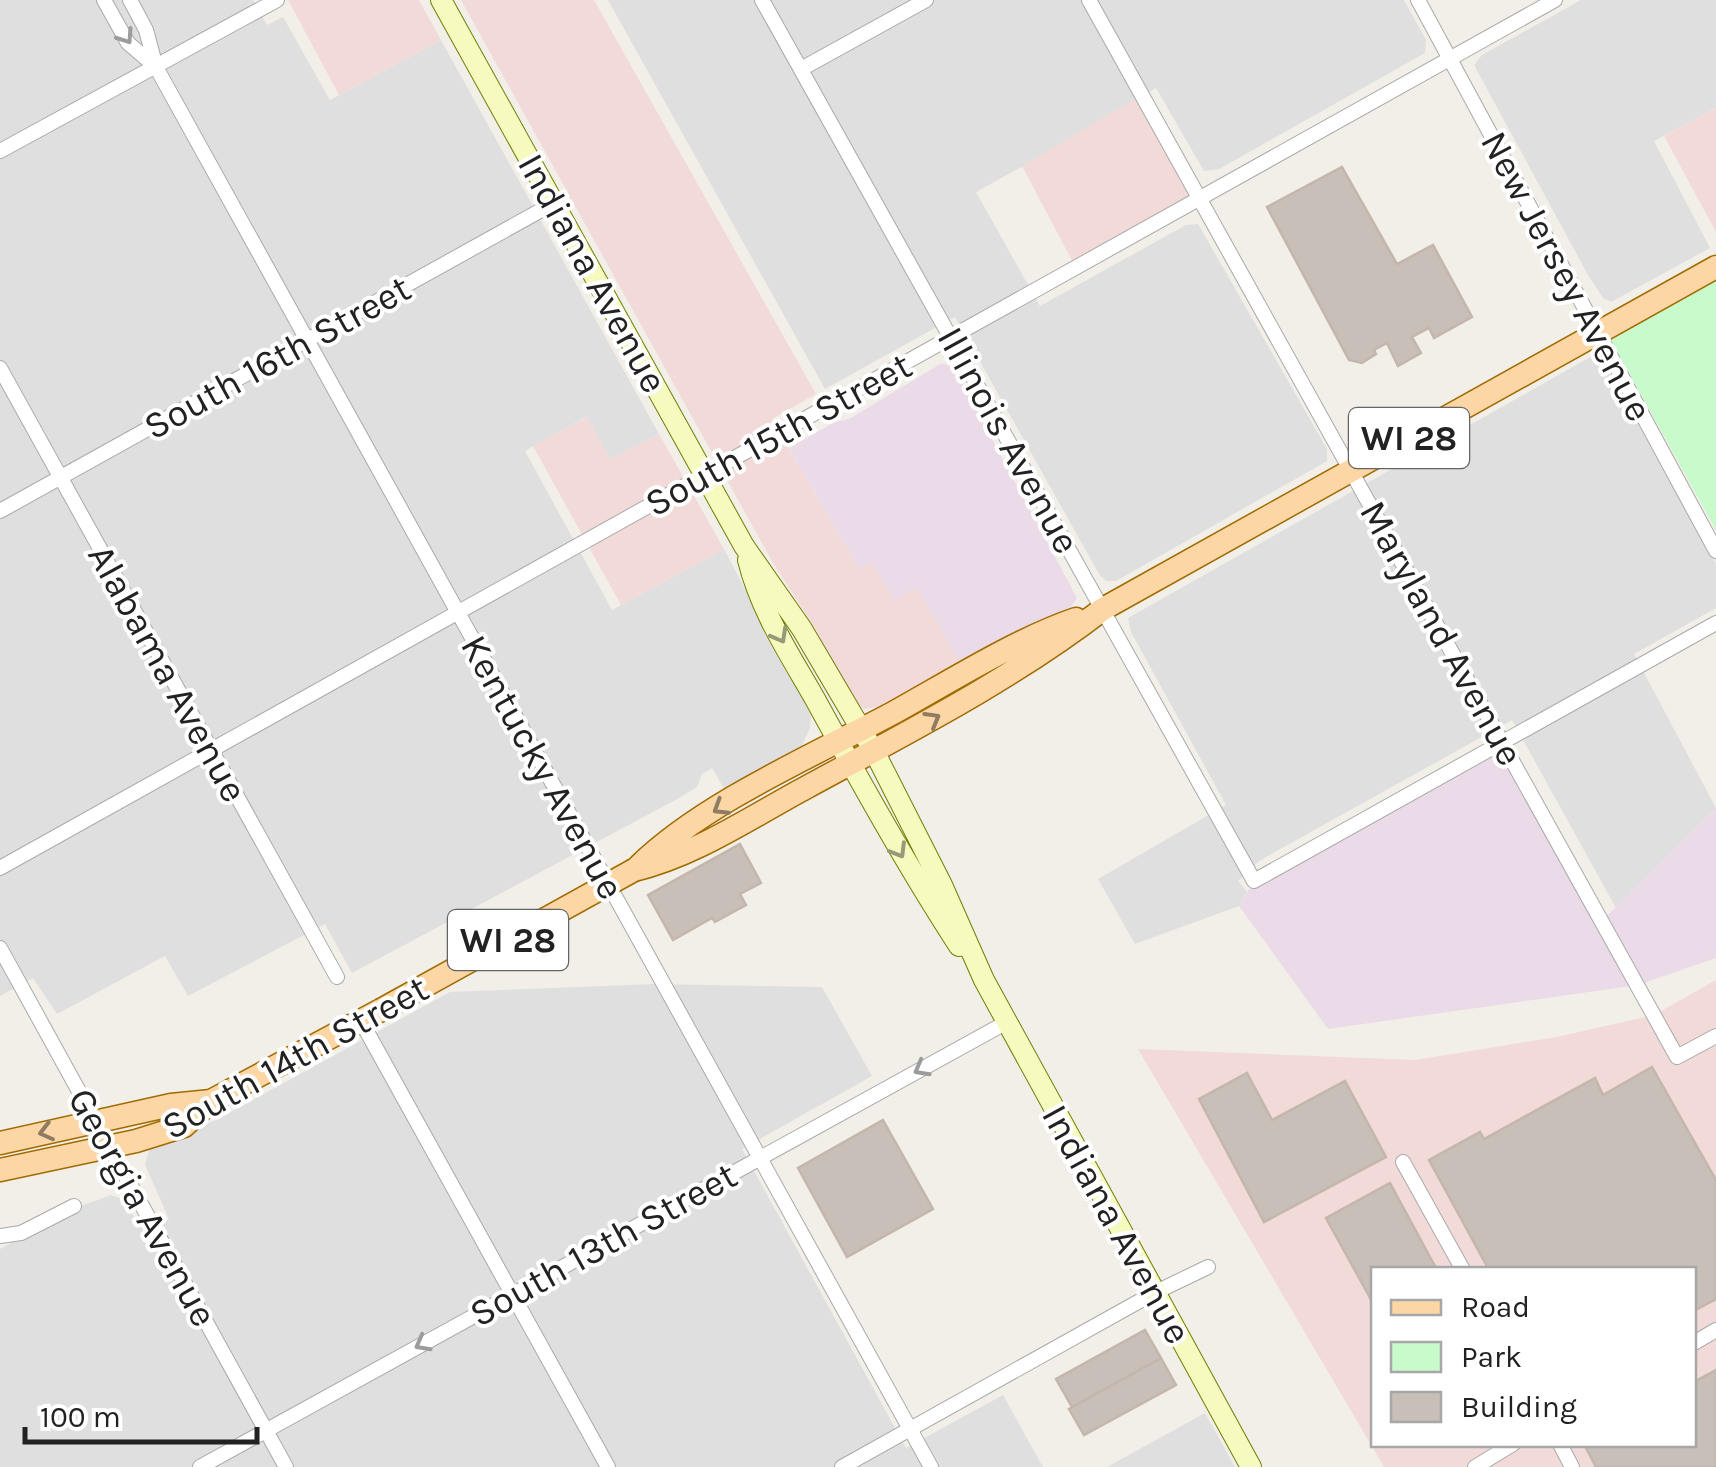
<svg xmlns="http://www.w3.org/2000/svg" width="1716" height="1467" font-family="Karla,sans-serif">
<rect width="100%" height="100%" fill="#f2efe9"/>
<path fill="#e0dfdf" d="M0 0H253L267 25 283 17 330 100 441 40 659 434 610 459 586 417 525 451 612 610 724 549 811 715 810 728 802 746 725 790 712 768 702 774 697 787 681 797 352 973 325 924 188 996 165 956 57 1014 33 978 0 996Z
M608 0H1404L1426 40 1425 53 1219 169 1204 171 1156 88 1027 167 1025 165 976 192 1040 306 1186 225 1198 224 1327 449V461L1116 581H1106L1099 574 955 317 825 389Z
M1581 0H1716V108L1654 141 1710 248 1611 302 1603 298 1588 275 1474 65 1482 55Z
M1592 356 1606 366 1716 564V608L1634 654 1716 808 1616 908 1512 720 1259 861 1238 881 1247 892 1239 906 1135 944 1098 879 1226 805 1131 632 1128 618Z
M653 984 822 987 872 1076 742 1149 906 1448 1003 1395 1043 1467H0V1249L81 1206 111 1195 120 1198 146 1232 169 1219 145 1165 150 1147 218 1119 450 992Z
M1205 1413 1235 1467H1107Z"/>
<path fill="#f2dad9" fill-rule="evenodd" d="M288 0H419L441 40 339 95Z
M461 0H594L816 394 772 419 859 569 872 562 917 587 961 664 877 707 864 709 852 700 816 630 773 563Z
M1142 95 1200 199 1076 268 1022 166Z
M1716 108V232L1664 136Z
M587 417 610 459 659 434 724 549 621 605 533 446Z
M1716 980V1467H1384L1138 1049 1415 1060 1557 1037 1654 1015ZM1374 1270H1694V1444H1374Z"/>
<path fill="#ebdbe8" d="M942 363 954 368 1077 598 1071 607 961 664 917 588 894 601 872 563 859 569 789 448 835 422 849 419Z
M1502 742 1602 921 1716 808V958L1638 985 1328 1029 1239 906 1254 881Z"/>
<path fill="#c8facc" d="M1716 278V530L1609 337Z"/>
<path fill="#c7bfb8" stroke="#c4b6ab" stroke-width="2.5" d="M1342 167 1397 264 1433 245 1472 317 1434 338 1429 328 1412 337 1421 353 1398 366 1387 343 1374 350 1376 354 1362 363 1349 360 1267 207Z
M740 844 761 883 740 894 746 905 715 922 712 918 673 940 648 895Z
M1652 1067 1716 1180V1299L1694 1311V1270H1489L1429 1160 1480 1132 1484 1139 1595 1078 1603 1095Z
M1247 1073 1272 1120 1345 1081 1386 1157 1264 1222 1199 1099Z
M883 1120 933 1209 847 1257 798 1168Z
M1390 1183 1437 1270H1374V1305L1326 1218Z
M1145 1330 1161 1358 1072 1407 1056 1379Z
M1161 1358 1176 1385 1084 1435 1069 1409Z
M1716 1370V1467H1596L1584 1444H1694V1382Z"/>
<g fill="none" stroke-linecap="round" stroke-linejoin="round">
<defs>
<path id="minor" d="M104 0 128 43 156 67
M130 0 146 30 156 67 931 1467
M762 0 1254 881 1716 623
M1089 0 1677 1057 1716 1036
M1418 0 1716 551
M801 69 926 0
M0 151 277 0
M0 368 337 977
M0 511 554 203
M0 868 1555 0
M0 948 286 1467
M361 1021 608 1467
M1403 1162 1463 1270
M0 1236 21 1233 74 1206
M1694 1343 1716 1330
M1560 1444 1572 1467
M200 1467 1007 1022
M842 1467 1154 1293 1208 1267
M1475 1467 1513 1444"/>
<path id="secondary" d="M441 0 744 546 802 629 875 753 942 885 984 980 1251 1467
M748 560C760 610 790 655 815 699 861 783 907 866 959 946"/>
<path id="primary" d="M639 866C702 804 814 755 893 713 949 682 1017 639 1076 619
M634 870C696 855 751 817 807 787 908 732 1011 680 1103 609L1716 267
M0 1143 171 1105 211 1101
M0 1170 136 1141 184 1126 211 1101 381 1010"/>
</defs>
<use href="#minor" stroke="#a9a9a9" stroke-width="16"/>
<use href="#secondary" stroke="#707d05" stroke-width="22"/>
<use href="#primary" stroke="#a06b00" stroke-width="25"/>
<use href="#minor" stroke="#fff" stroke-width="14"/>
<use href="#secondary" stroke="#f7fabf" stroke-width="20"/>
<use href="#primary" stroke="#fcd6a4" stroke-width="22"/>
<defs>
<path id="primary-bridge" d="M381 1010 634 870"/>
</defs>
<use href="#primary-bridge" stroke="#a06b00" stroke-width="25" stroke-linecap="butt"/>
<use href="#primary-bridge" stroke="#fcd6a4" stroke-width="22"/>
</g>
<defs><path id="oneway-chevron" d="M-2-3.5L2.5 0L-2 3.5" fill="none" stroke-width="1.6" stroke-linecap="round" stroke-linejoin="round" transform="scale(2.5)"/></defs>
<g stroke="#9c9c9c">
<use href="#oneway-chevron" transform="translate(126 37) rotate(56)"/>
<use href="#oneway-chevron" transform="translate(921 1069) rotate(151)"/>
<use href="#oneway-chevron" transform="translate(422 1344) rotate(151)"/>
</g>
<g stroke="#979978">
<use href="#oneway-chevron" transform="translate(780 636) rotate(61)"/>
<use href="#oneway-chevron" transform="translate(899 851) rotate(59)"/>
</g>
<g stroke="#8f7c63">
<use href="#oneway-chevron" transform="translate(933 719) rotate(-30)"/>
<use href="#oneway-chevron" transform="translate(720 808) rotate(148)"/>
<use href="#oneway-chevron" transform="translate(46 1132) rotate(166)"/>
</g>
<g text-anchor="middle" stroke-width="8" stroke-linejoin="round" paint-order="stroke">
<g fill="#fff" stroke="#646464" stroke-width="2.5">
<rect x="1349" y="408" width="120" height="60" rx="8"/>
<rect x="448" y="910" width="120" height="60" rx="8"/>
</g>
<g font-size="35" font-weight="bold" fill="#222">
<text x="1409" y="450">WI 28</text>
<text x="508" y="952">WI 28</text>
</g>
<g font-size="38" fill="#222" stroke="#fff">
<text transform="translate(593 273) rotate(61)" y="13">Indiana Avenue</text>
<text transform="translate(1567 276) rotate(62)" y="13">New Jersey Avenue</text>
<text transform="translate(277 357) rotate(-29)" y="13">South 16th Street</text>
<text transform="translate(778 434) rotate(-29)" y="13">South 15th Street</text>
<text transform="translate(1009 440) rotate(61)" y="13">Illinois Avenue</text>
<text transform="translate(1442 633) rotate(61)" y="13">Maryland Avenue</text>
<text transform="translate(168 673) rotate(61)" y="13">Alabama Avenue</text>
<text transform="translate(543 767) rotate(61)" y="13">Kentucky Avenue</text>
<text transform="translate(295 1057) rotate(-29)" y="13">South 14th Street</text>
<text transform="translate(143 1207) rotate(61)" y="13">Georgia Avenue</text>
<text transform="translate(1117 1224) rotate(61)" y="13">Indiana Avenue</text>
<text transform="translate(603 1244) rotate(-29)" y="13">South 13th Street</text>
</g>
</g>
<rect x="1371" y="1267" width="325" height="180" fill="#ffffff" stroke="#a7a7a7" stroke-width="2.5"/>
<rect x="1391" y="1300" width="50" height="15" fill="#fcd6a4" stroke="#a7a7a7" stroke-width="2.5"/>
<text x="1461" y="1317" font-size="30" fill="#222222">Road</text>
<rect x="1391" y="1342" width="50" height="30" fill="#c8facc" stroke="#a7a7a7" stroke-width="2.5"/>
<text x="1461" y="1367" font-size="30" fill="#222222">Park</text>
<rect x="1391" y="1392" width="50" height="30" fill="#c7bfb8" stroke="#a7a7a7" stroke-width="2.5"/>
<text x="1461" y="1417" font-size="30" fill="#222222">Building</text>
<path d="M25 1427v15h232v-15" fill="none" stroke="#222222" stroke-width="5"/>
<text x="40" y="1427" font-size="30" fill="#222222" stroke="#ffffff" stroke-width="8" paint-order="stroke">100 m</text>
</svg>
